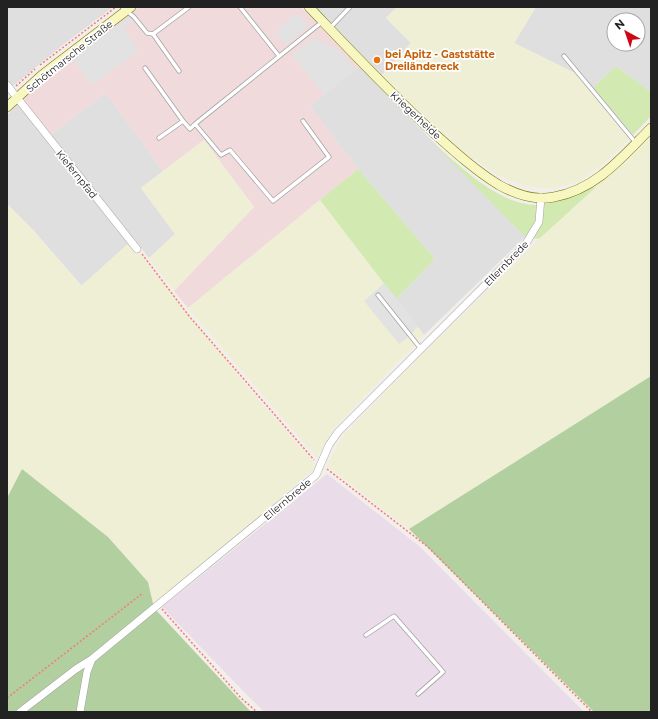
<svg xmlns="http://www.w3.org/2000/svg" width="658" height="719" font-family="Montserrat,sans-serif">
<rect width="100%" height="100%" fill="#f2eee9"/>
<path fill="#e0dfdf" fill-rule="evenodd" d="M7 7H113L64 44 13 86 7 79Z
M315 7H397L386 18 411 43 381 76Z
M536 7 565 8 567 7H651V92L616 66 593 88 575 73 514 43ZM614 20H638V44H614Z
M360 66 525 237 424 335 396 299 435 259 358 169 310 106Z
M106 93 163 171 141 188 175 234 149 258 134 239 82 286 34 231 7 204V115L18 104 58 153 50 135Z"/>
<path fill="#f1dadb" d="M139 7H301L360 66 310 106 358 169 188 308 174 291 254 207 204 140 163 171 106 93 50 135 21 100 74 55Z"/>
<path fill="#eadce9" d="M327 474 419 546 584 712H265L248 696 162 607Z"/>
<path fill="#efefd6" d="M397 7H536L514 43 575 73 629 139 601 166 578 182 552 188H538L524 186 498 175 466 154 381 76 411 43 386 18Z
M651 132V376L409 529 327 466 342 437 396 381 539 239Z
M204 140 254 207 174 291 149 258 175 234 141 188Z
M320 200 424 335 334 428 317 458 188 308Z
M7 204 34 231 81 286 130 242 253 393 317 466 154 608 148 582 108 537 22 469 7 498Z"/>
<path fill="#d2e9b2" d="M616 66 651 92V116L633 135 593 88Z
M433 143C459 165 498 204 534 205 555 205 576 194 596 187L539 239 525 237Z
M358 169 435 259 396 299 320 200Z"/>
<path fill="#b2cfa0" d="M651 376V712H594L409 529Z
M22 469 108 537 148 582 154 608 251 712H7V498Z"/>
<path fill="#e2e2e2" d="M297 13 309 26 286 45 275 32Z
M129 17 133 22 124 29 139 50 92 85 72 59Z
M314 38 340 51 356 69 324 95 292 55Z
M384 283 418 326 410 336 399 344 364 301Z"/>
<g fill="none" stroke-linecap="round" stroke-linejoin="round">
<defs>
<path id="lane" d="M122 7 134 17 147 33 153 34 189 7
M240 7 279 56
M330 28 350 7
M153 34 179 71
M564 56 636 143
M145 68 183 121 159 138
M183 121 190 129 195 124
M303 121 329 157 273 201 230 150 221 155 195 124 322 22
M378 295 421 349
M366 635 394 616 443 672 418 694"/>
<path id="street" d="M7 85 137 249
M20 712 76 669 92 659
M80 712 87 672 92 659 316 475 329 445 338 432 525 245 539 222 541 197"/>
<path id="secondary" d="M309 7C350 50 391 94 435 134 455 152 476 171 499 185 515 194 536 201 554 197 597 189 622 157 651 128
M7 107 42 75 131 7"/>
</defs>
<use href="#lane" stroke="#a3a3a3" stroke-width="5"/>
<use href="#street" stroke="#a3a3a3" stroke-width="8"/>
<use href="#secondary" stroke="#76780a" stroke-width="10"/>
<path stroke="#f57a77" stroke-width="1.5" stroke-dasharray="2 2" stroke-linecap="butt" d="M40 65 116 7
M16 86 35 69
M142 254 189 316 314 460
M327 469 428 547 592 712
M162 609 241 698 257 712
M7 698 143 593"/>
<use href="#lane" stroke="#fff" stroke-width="3.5"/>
<use href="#street" stroke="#fff" stroke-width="7"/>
<use href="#secondary" stroke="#f8f6c1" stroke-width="9"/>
</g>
<circle fill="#e8710a" stroke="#fff" stroke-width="1.5" cx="377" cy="60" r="4"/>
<g text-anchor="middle" stroke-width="3.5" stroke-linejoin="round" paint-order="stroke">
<g font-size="10" font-weight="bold" fill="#c56008" stroke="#fff" text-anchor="start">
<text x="385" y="58">bei Apitz - Gaststätte<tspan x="385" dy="12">Dreiländereck</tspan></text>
</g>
<g font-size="10" fill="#222" stroke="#fff">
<text transform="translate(69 56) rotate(-39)" y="4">Schötmarsche Straße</text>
<text transform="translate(416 115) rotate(43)" y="4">Kriegerheide</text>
<text transform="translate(77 174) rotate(51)" y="4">Kiefernpfad</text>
<text transform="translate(506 263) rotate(-46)" y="4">Ellernbrede</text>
<text transform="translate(287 499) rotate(-40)" y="4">Ellernbrede</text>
</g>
</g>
<rect width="658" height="719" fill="none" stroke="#222222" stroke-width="16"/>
<g transform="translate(626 32) rotate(320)"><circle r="19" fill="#ffffff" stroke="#a7a7a7"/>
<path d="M0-3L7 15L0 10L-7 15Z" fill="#cc0818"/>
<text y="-6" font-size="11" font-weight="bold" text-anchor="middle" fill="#222222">N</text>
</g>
</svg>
